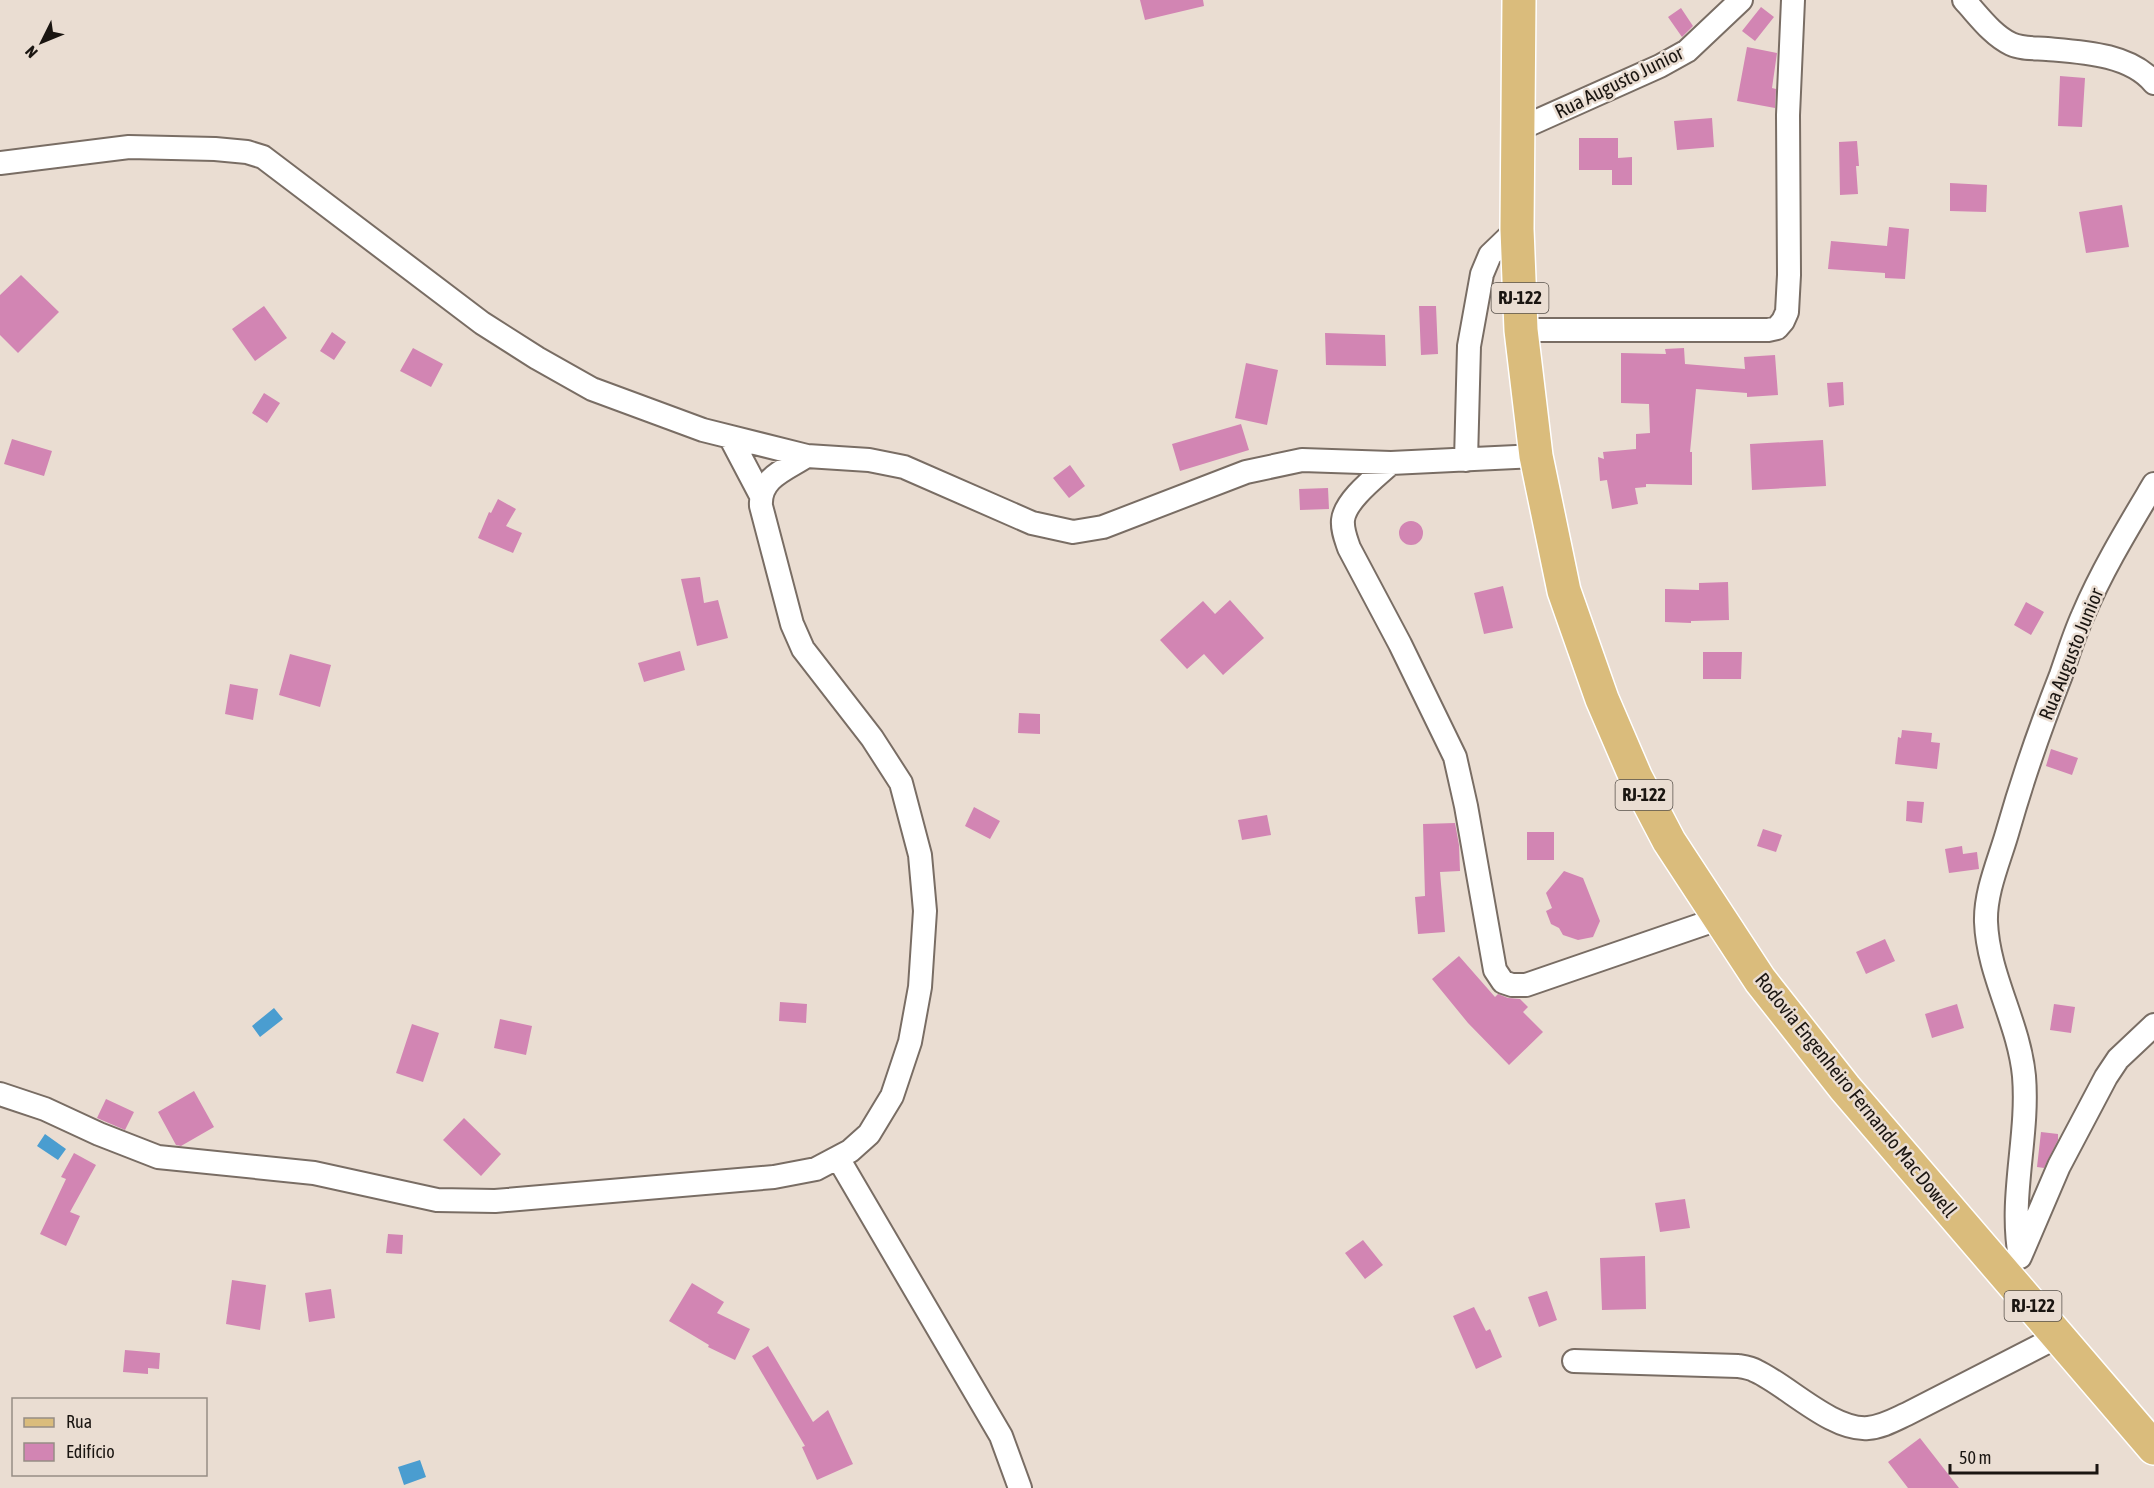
<svg xmlns="http://www.w3.org/2000/svg" width="2154" height="1488" font-family="'Asap Condensed',sans-serif">
<rect width="100%" height="100%" fill="#eaddd2"/>
<path fill="#4a9dd0" d="M274 1008 283 1019 260 1037 252 1026Z
M45 1134 66 1149 58 1160 37 1146Z
M420 1460 426 1477 404 1485 398 1467Z"/>
<path fill="#d285b3" d="M1140 0H1203L1204 6 1145 20Z
M1761 7 1774 17 1755 41 1742 31Z
M1681 8 1693 26 1682 37 1668 17Z
M1747 47 1777 53 1772 88 1776 89 1775 108 1737 101Z
M2060 76 2085 78 2082 127 2058 126Z
M1712 118 1714 147 1677 150 1674 121Z
M1579 138H1618V158L1632 157V185H1612V170H1579Z
M1857 141 1859 166H1856L1858 194 1840 195 1839 142Z
M1950 183 1987 185 1986 212 1950 211Z
M2122 205 2129 247 2086 253 2079 212Z
M1889 227 1909 229 1905 279 1885 278V273L1828 269 1831 241 1887 246Z
M21 275 59 312 18 353 0 335V295Z
M264 306 287 338 255 361 232 329Z
M1419 306H1436L1438 354 1421 355Z
M332 332 346 342 334 360 320 351Z
M1325 333 1385 335 1386 366 1326 365Z
M413 348 443 364 431 387 400 371Z
M1684 348 1685 364 1745 369 1744 357 1775 355 1778 395 1747 397V393L1696 389 1690 452H1692V485L1646 484V487L1635 488 1638 504 1612 509 1607 480 1600 481 1598 457 1604 459 1603 452 1636 449V434L1650 433 1649 404 1621 403V353L1666 354 1665 349Z
M1246 363 1278 370 1267 425 1235 418Z
M1843 382 1844 405 1829 407 1827 383Z
M264 393 280 403 267 423 252 413Z
M1241 424 1249 450 1180 471 1172 444Z
M12 439 52 451 44 476 4 464Z
M1823 440 1826 486 1752 490 1750 444Z
M1070 465 1085 486 1069 498 1053 478Z
M1328 488 1329 509 1300 510 1299 489Z
M498 499 516 509 506 526 522 533 513 553 478 538 489 512 491 513Z
M1399 533a12 12 0 1 1 24 0a12 12 0 1 1-24 0Z
M700 577 704 603 718 600 728 638 697 646 681 579Z
M1728 582 1729 620 1691 621V623L1665 622V589L1699 590V583Z
M1503 586 1513 628 1484 634 1474 593Z
M1230 600 1264 638 1223 675 1204 654 1187 669 1160 640 1203 601 1215 614Z
M2026 602 2044 612 2031 635 2014 625Z
M680 651 685 670 644 682 638 663Z
M1703 652H1742L1741 679H1703Z
M290 654 331 665 320 707 279 695Z
M230 684 258 689 253 720 225 714Z
M1019 713 1040 714V734L1018 733Z
M1902 730 1932 733 1931 742 1940 743 1937 769 1895 764 1898 737 1901 738Z
M2051 749 2078 758 2072 775 2046 766Z
M1907 801 1924 802 1922 823 1906 821Z
M974 807 1000 821 990 839 965 826Z
M1267 815 1271 835 1242 840 1238 820Z
M1455 823 1459 845 1460 871 1440 872 1445 932 1418 934 1415 897 1425 896 1423 824Z
M1763 829 1782 835 1776 852 1757 846Z
M1527 832H1554V860H1527Z
M1962 846 1963 854 1977 852 1979 869 1949 873 1945 849Z
M1564 871 1583 878 1600 921 1593 937 1578 940 1563 935 1559 928 1551 924 1546 911 1552 908 1546 893Z
M1885 939 1895 961 1866 974 1856 952Z
M1459 956 1495 997 1498 994 1508 998 1520 999 1528 1007 1523 1012 1543 1032 1509 1065 1468 1023 1432 979Z
M780 1002 807 1004 806 1023 779 1021Z
M1957 1004 1964 1028 1932 1038 1925 1014Z
M2054 1004 2075 1007 2071 1033 2050 1030Z
M500 1019 532 1026 526 1055 494 1048Z
M412 1024 439 1033 423 1082 396 1073Z
M194 1091 214 1127 181 1146 176 1145 158 1112Z
M106 1099 134 1112 125 1130 97 1118Z
M464 1118 501 1154 481 1176 443 1140Z
M2041 1132 2058 1134V1140L2044 1168 2037 1167Z
M74 1153 96 1165 70 1212 80 1216 66 1246 40 1234 66 1179 61 1177Z
M1685 1199 1690 1228 1660 1232 1655 1203Z
M388 1234 403 1235 402 1254 386 1253Z
M1363 1240 1383 1265 1365 1279 1345 1253Z
M1645 1256 1646 1309 1602 1310 1600 1258Z
M232 1280 266 1285 260 1330 226 1324Z
M692 1283 724 1302 717 1313 750 1329 735 1360 708 1347 709 1345 669 1321Z
M331 1289 335 1318 309 1322 305 1293Z
M1547 1291 1557 1320 1539 1327 1528 1297Z
M1474 1307 1486 1331 1490 1329 1502 1357 1476 1369 1453 1316Z
M768 1346 813 1422 828 1410 853 1464 817 1480 802 1447 805 1446 752 1356Z
M125 1350 160 1353 159 1369 148 1368V1374L123 1372Z
M1920 1438 1959 1488H1908L1888 1462Z"/>
<g fill="none" stroke-linecap="round" stroke-linejoin="round">
<defs>
<path id="minor" d="M1964 0C1978 15 1992 35 2011 44 2021 49 2036 48 2047 49 2082 52 2130 54 2154 83
M1517 130 1660 66 1687 51 1741 0
M0 163 129 147 215 149 247 152 263 157 482 323 537 358 592 389 703 430 807 456 869 460 904 467 1032 523 1073 532 1103 527 1246 472 1302 460 1391 463 1536 456
M1521 330H1768L1777 328 1783 321 1787 312 1789 275 1788 115 1793 0
M730 437 760 494
M1466 460 1469 346 1482 274 1490 255 1517 229
M1391 463C1377 476 1345 500 1343 520 1342 530 1346 539 1349 548L1400 644 1455 757 1466 806 1495 970 1503 982 1512 985H1526L1718 919
M0 1094 45 1109 99 1134 158 1157 314 1173 437 1200 495 1201 774 1177 816 1169 850 1151 869 1134 892 1096 910 1042 920 987 925 911 920 855 901 783 872 738 803 649 792 624 761 506C759 478 785 470 807 456
M838 1158 1001 1436 1020 1488
M2020 1257C2009 1197 2029 1136 2024 1076 2019 1023 1988 975 1986 922 1985 891 2000 859 2008 830 2023 777 2041 726 2061 675 2068 655 2074 635 2083 615 2102 570 2129 526 2154 484
M2020 1257 2059 1166 2106 1077 2118 1059 2154 1025
M1574 1361 1738 1366C1744 1367 1751 1368 1756 1371 1787 1385 1832 1431 1868 1428 1882 1427 1894 1420 1907 1414L2059 1336"/>
<path id="primary" d="M1519 0 1517 229 1521 330 1536 456 1564 591 1602 699 1636 778 1669 841 1760 980 1845 1088 2154 1448"/>
</defs>
<use href="#minor" stroke="#796d64" stroke-width="26"/>
<use href="#primary" stroke="#fff" stroke-width="36"/>
<use href="#minor" stroke="#fff" stroke-width="22"/>
<use href="#primary" stroke="#dabc7c" stroke-width="33"/>
</g>
<g text-anchor="middle" stroke-width="5" stroke-linejoin="round" paint-order="stroke">
<g fill="#eaddd2" stroke="#58514b" stroke-width="1.5">
<rect x="1491.5" y="283" width="57" height="30" rx="4.5"/>
<rect x="1615.5" y="780" width="57" height="30" rx="4.5"/>
<rect x="2004.5" y="1291" width="57" height="30" rx="4.5"/>
</g>
<g font-size="18" font-weight="bold" fill="#1a1511">
<text x="1520" y="304">RJ-122</text>
<text x="1644" y="801">RJ-122</text>
<text x="2033" y="1312">RJ-122</text>
</g>
<g font-size="20" fill="#1a1511" stroke="#eaddd2">
<text transform="translate(1619 82) rotate(-26)" y="7">Rua Augusto Junior</text>
<text transform="translate(2071 654) rotate(-68)" y="7">Rua Augusto Junior</text>
<text transform="translate(1856 1095) rotate(51)" y="7">Rodovia Engenheiro Fernando Mac Dowell</text>
</g>
</g>
<rect x="12" y="1398" width="195" height="78" fill="#eaddd2" stroke="#978d85" stroke-width="1.5"/>
<rect x="24" y="1418" width="30" height="9" fill="#dabc7c" stroke="#978d85" stroke-width="1.5"/>
<text x="66" y="1428" font-size="18" fill="#1a1511">Rua</text>
<rect x="24" y="1443" width="30" height="18" fill="#d285b3" stroke="#978d85" stroke-width="1.5"/>
<text x="66" y="1458" font-size="18" fill="#1a1511">Edifício</text>
<g transform="translate(42 42) rotate(227)" stroke="#eaddd2" stroke-width="4.5" paint-order="stroke">
<path d="M0-4.5L10 22L0 15L-10 22Z" fill="#1a1511"/>
<text y="-9" font-size="16" font-weight="bold" text-anchor="middle" fill="#1a1511">N</text>
</g>
<path d="M1950 1464v9h147v-9" fill="none" stroke="#1a1511" stroke-width="3"/>
<text x="1959" y="1464" font-size="18" fill="#1a1511" stroke="#eaddd2" stroke-width="4.5" paint-order="stroke">50 m</text>
</svg>
